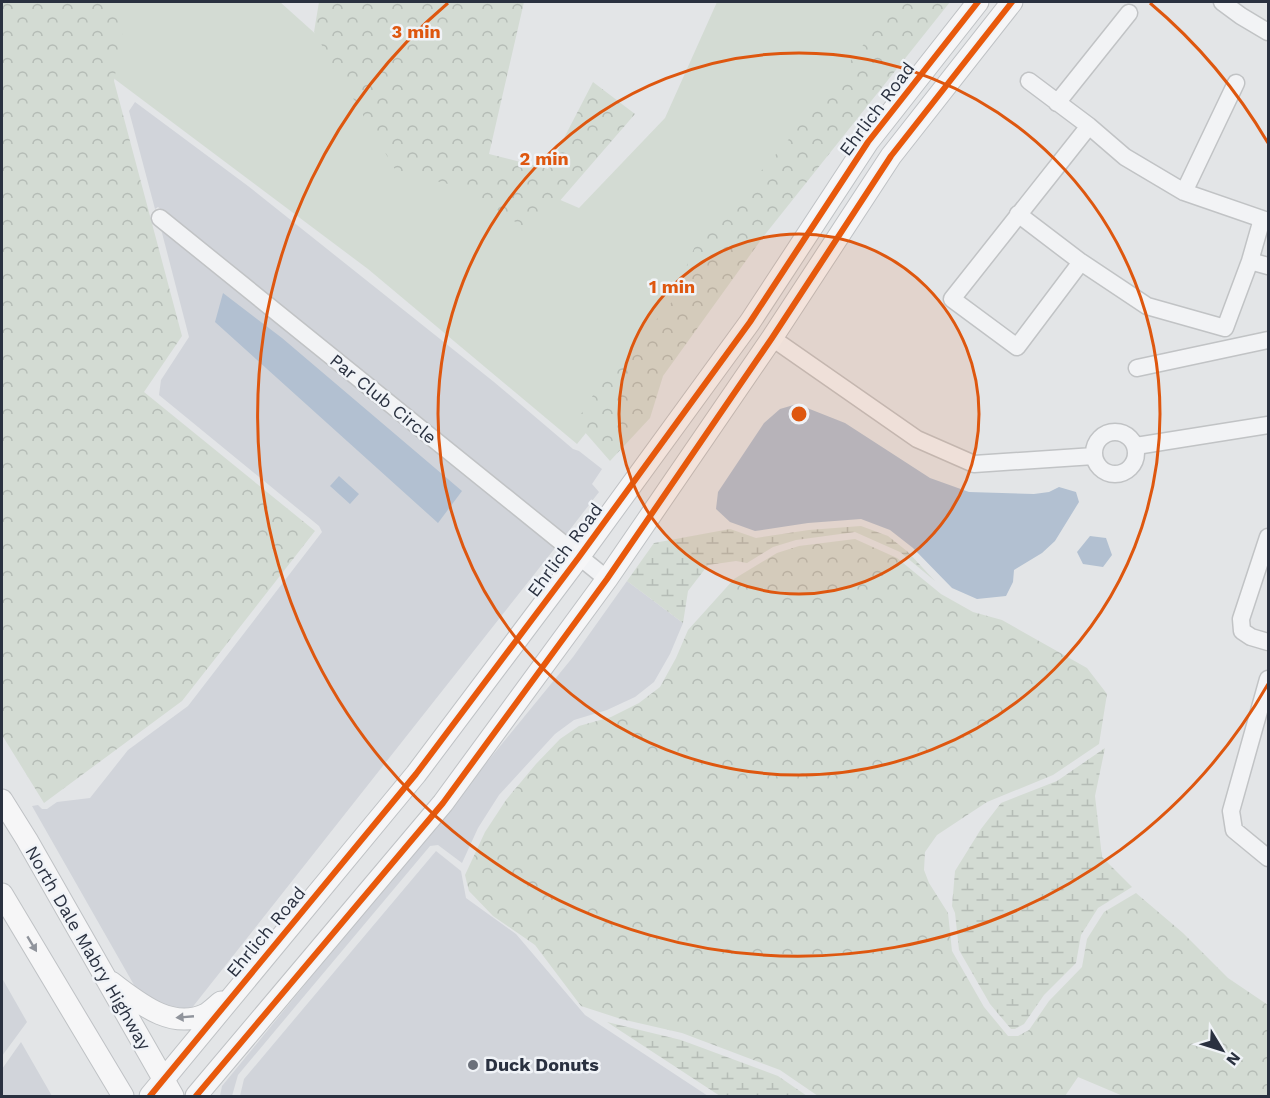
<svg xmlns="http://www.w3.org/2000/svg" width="1270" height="1098" font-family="'Work Sans',sans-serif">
<defs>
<pattern id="forest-crowns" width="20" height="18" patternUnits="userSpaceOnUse" patternTransform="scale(1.5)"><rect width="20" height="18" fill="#d3dbd3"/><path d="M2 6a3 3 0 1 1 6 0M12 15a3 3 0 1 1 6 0" fill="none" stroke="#b5bcb6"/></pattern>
<pattern id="wetland-marsh" width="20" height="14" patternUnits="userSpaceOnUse" patternTransform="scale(1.5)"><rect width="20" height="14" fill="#d3dbd3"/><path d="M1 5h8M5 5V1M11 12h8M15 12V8" fill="none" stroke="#b5bcb6"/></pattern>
</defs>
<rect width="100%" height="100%" fill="#e3e5e7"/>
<path fill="#d1d4da" d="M135 102 248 186 494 382 573 449 579 451 602 469 592 484 599 492 565 536 158 207 155 209 129 111Z
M161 229 555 548 191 1009 167 1008 138 992 32 806 38 805 42 809H47L57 802 90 798 128 750 188 706 322 532 319 526 159 395 161 380 189 337Z
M627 581 683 623 670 654 654 682 635 697 607 710 574 720 555 734 499 795 478 828 462 863 438 845 430 846 238 1075 232 1096H220L222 1086 573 657Z
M436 851 461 871 466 898 516 934 585 1015 708 1096H240L244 1079Z
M2 978 27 1022 2 1056Z
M21 1042 52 1096H2V1069Z"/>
<path fill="#d3dbd3" d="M12 2H280L446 151 579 208 665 118 717 2H935L577 444 368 269Z"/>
<path fill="url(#forest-crowns)" d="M2 2H106L124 24 114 81 182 336 144 392 315 531 182 701 44 803 2 735Z
M319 2H524L489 154 548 169 593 82 635 114 532 233 464 188 396 171 314 32Z
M897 2H950L763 237 663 376 650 418 610 461 576 422 602 381 671 303 695 246 785 144Z
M855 539 897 558 941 594 973 612 1002 620 1087 668 1107 694 1099 744 1053 775 987 802 937 835 925 852 924 870 929 883 948 913 952 951 984 1007 1008 1036H1018L1029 1030 1049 1001 1082 967 1087 939 1104 912 1136 893 1183 933 1228 978 1268 1005V1096H1123L1078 1077 1065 1096H818L780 1070 682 1033 621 1019 581 1006 535 945 493 916 469 891 465 875 485 832 506 800 536 764 560 739 579 726 611 717 639 703 660 687 676 658 688 630 734 579 777 553 799 546Z"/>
<path fill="url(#wetland-marsh)" d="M861 526 888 536 908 552 935 581 900 552 855 532 796 540 773 547 747 563 736 561 708 565 688 591 683 623 627 581 654 543 730 529 756 538 809 530Z
M1105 748 1095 796 1102 857 1132 887 1098 908 1081 935 1076 963 1044 995 1024 1024 1015 1029H1011L990 1004 959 950 955 913 952 906 955 871 981 829 1001 803 1057 781Z
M607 1022 681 1040 778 1076 807 1096H720Z"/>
<path fill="#b2c0d1" d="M223 293 282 338 462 491 438 523 215 322Z
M797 404 845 423 930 478 969 492 1034 494 1049 492 1059 487 1076 492 1079 502 1055 541 1042 553 1014 570 1013 582 1006 596 977 599 952 588 913 548 890 530 861 519 808 523 755 531 730 522 716 509 718 492 764 423 780 409Z
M339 476 359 494 350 504 330 486Z
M1090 536 1106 538 1112 555 1103 567 1083 564 1077 552Z"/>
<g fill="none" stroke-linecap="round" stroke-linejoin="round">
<defs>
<path id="minor" d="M1222 2 1241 16 1268 32
M1029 81 1089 126 1125 157 1184 192 1268 221
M1057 103 1129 13
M1184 192 1236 83
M1018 214 1081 262 1147 306 1225 328 1250 261 1262 219
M160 218 607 579
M1250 261 1268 266
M1081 262 1017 347 952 299 1089 126
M772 338 917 439 974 464 1094 456
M1137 368 1268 340
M1094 453a21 21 0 1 1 42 0a21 21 0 1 1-42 0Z
M1136 446 1268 425
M1268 537 1241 619 1242 631 1251 637 1268 642
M1268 679 1231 811 1234 830 1268 858"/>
<path id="major" d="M2 800 27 840 173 1096
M2 894 123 1096
M111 982C138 1002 171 1031 206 1014 211 1011 216 1006 221 1002
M150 1096 416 774 579 557 750 322 868 142 978 2
M196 1096 443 803 607 579 772 338 891 156 1012 2"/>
</defs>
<use href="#minor" stroke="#c1c3c5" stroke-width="19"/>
<use href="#major" stroke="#bfc2c5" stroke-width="23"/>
<use href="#minor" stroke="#f2f3f5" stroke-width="16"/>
<use href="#major" stroke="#f6f6f7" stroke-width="21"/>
<defs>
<path id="cycleway" d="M150 1096 416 774 579 557 750 322 868 142 978 2
M196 1096 443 803 607 579 772 338 891 156 1012 2"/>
</defs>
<use href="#cycleway" stroke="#f0f3f7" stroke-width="10"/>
<use href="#cycleway" stroke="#e8590c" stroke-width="6"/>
</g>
<defs><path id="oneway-solid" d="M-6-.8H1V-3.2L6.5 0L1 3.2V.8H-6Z" transform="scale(1.5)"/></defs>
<g fill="#90949c">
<use href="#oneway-solid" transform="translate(32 944) rotate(59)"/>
<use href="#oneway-solid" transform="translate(185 1017) rotate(175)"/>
</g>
<circle cx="799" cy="414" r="180" fill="#de570f" fill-opacity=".12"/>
<g fill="none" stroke="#de570f" stroke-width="3">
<circle cx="799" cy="414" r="180"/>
<circle cx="799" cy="414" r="361"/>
<path d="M1268 684A541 541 0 1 1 448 3M1150 3A541 541 0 0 1 1268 143"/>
</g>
<circle fill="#6b707a" stroke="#f0f3f7" stroke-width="2" cx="473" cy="1065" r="6"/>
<g text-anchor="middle" stroke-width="5" stroke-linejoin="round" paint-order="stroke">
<g font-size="18" fill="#2a3140" stroke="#f0f3f7">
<text transform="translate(877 109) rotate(-53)" y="6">Ehrlich Road</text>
<text transform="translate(383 399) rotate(39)" y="6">Par Club Circle</text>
<text transform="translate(565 550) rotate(-53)" y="6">Ehrlich Road</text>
<text transform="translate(266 932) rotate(-50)" y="6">Ehrlich Road</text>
<text transform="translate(88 948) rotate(60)" y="6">North Dale Mabry Highway</text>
</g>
<g font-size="18" font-weight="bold" fill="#2a3140" stroke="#f0f3f7" text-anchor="start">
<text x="485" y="1071">Duck Donuts</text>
</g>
</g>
<circle cx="799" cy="414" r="9" fill="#de570f" stroke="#f0f3f7" stroke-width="3"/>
<g font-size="18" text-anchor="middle" font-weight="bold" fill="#de570f" stroke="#f0f3f7" stroke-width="5" stroke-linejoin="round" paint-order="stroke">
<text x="416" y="38">3 min</text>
<text x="544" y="165">2 min</text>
<text x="672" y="293">1 min</text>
</g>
<rect width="1270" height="1098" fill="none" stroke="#2a3140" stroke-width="6"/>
<g transform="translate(1222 1050) rotate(128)" stroke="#f0f3f7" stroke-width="4.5" paint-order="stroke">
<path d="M0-4.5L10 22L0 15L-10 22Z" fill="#2a3140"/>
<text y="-9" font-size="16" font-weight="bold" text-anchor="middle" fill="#2a3140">N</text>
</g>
</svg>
